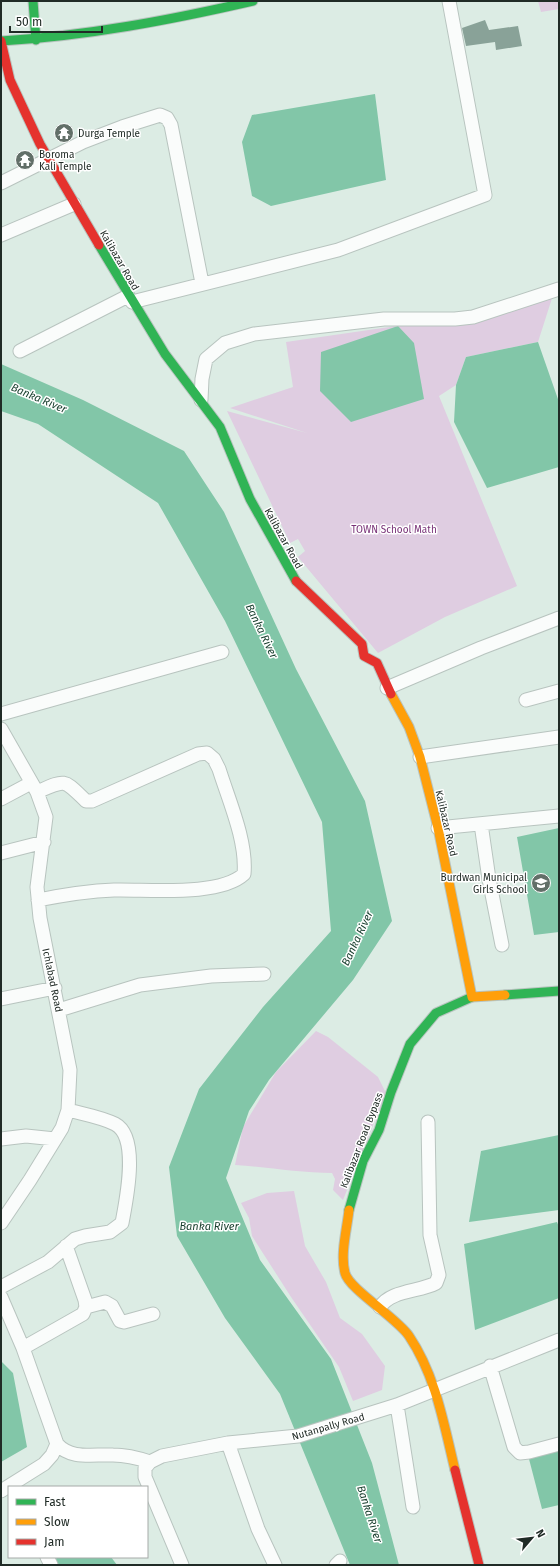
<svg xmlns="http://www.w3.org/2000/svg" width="560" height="1566" font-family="'Fira Sans',sans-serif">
<rect width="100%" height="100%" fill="#dcece4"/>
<path fill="#dfcde1" d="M538 1H559V9L541 12Z
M554 292 538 342 466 357 456 385 439 396 517 586 445 617 378 653 298 557 305 551 298 539 290 543 227 411 307 433 230 408 293 387 286 342 417 323Z
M316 1031 328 1037 378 1077 386 1093 343 1200 333 1190 335 1179 332 1173C300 1173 267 1167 235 1165L243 1127 276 1072Z
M294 1191 305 1246 326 1282 340 1318 362 1334 385 1366 382 1390 353 1401 339 1367 291 1297 252 1236 249 1218 241 1203 267 1193Z"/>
<path fill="#82c6a8" d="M375 94 386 180 271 206 252 196 242 142 252 115Z
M398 326 414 343 424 399 351 422 320 391 321 352Z
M538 342 559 402V467L487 488 454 422 456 385 466 357Z
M1 364 83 400 184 451 224 512 296 669 365 801 392 921 353 980 269 1080 249 1111 226 1178 260 1260 331 1359 372 1463 399 1565H350L280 1394 225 1318 177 1236 169 1167 199 1089 263 1007 331 931 322 822 225 621 158 503 38 424 1 411Z
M559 828V932L534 935 517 837Z
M559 1135V1210L469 1222 481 1151Z
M557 1222 559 1227V1298L475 1330 464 1244Z
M1 1361 13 1373 27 1447 1 1462Z
M559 1451V1505L542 1509 529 1459Z
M59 1557H111L117 1565H59L55 1559Z"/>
<path fill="#89a298" d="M485 20 489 30 518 26 522 46 496 50 495 42 466 46 462 28Z"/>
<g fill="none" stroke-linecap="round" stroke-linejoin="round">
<defs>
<path id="street" d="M1 183 83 142 122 127 160 115 167 118 171 125 202 283
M1 235 74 204
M132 302 338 250 485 195 449 1
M20 351 128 296
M201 400 202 379 206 359 225 343 254 334 384 319H455L473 317 559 289
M387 688 481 648 559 618
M526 700 559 691
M1 714 222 652
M1 729 37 792 46 817 37 887 40 918 70 1070 68 1110 62 1128 30 1180 1 1223
M420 757 559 737
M37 792C67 779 63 779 86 801H92L198 754 207 753 214 759 219 769C229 801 247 841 244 874 219 897 148 889 114 890 88 891 63 895 38 900
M1 799 31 783
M481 824 489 879 502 945
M438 828 559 816
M1 853 44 842
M1 999 55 988
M59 1010 140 985 211 976 264 974
M1 1139 26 1136 55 1139
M1 1287 48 1262 75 1239 85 1236 110 1232 122 1223C126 1201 140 1137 115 1124 101 1117 83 1114 68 1110
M1 1297 23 1348 57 1444C71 1460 93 1454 113 1455 126 1455 138 1458 150 1462
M86 1307 105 1302 112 1306 120 1321 124 1322 153 1314
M380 1307C391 1290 419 1292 436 1283L439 1275 430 1235 428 1122
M23 1348 83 1314 86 1307 85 1300 66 1246
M490 1366 514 1447 520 1453 529 1452 559 1444
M397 1405 413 1507
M228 1443 258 1529 275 1565
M1 1491 44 1464 52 1455 57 1444
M47 1557 51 1565
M182 1565 145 1477V1468L150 1462 162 1456 228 1443 298 1436 397 1405 559 1340
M336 1565 340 1561"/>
<path id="fast" d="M33 1 36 40
M1 41C87 36 170 20 253 1
M99 245 165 354 220 427 250 499 296 581
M505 995 559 991
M349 1210 363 1161 379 1130 391 1092 410 1044 436 1013 472 997"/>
<path id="slow" d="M391 694 409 727 420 757 438 828 472 997 505 995
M349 1210C347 1229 340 1254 345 1273 349 1289 397 1318 409 1336 436 1376 444 1425 455 1470"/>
<path id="jam" d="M1 41 10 80 40 144 99 245
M296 581 362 644 364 656 377 663 391 694
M455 1470 479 1565"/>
</defs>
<use href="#street" stroke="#b8c4bf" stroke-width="15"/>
<use href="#fast" stroke="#b8c4bf" stroke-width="11"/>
<use href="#slow" stroke="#b8c4bf" stroke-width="11"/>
<use href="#jam" stroke="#b8c4bf" stroke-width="11"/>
<use href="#street" stroke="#fafcfb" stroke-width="13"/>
<use href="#fast" stroke="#30b455" stroke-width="9"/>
<use href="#slow" stroke="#ff9f0a" stroke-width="9"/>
<use href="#jam" stroke="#e5322d" stroke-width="9"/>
</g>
<defs>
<symbol id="temple-disc" viewBox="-11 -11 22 22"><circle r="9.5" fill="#626f68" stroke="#fff"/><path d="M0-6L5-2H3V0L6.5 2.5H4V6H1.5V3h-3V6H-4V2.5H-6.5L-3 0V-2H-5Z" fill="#fff"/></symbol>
<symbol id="school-disc" viewBox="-11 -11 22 22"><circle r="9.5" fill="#626f68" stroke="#fff"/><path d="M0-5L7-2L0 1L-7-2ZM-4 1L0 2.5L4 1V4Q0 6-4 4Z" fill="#fff"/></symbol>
</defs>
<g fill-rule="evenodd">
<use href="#temple-disc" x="53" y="122" width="22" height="22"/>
<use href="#temple-disc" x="14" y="149" width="22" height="22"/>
<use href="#school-disc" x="530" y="872" width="22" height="22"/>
</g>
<g text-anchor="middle" stroke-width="3" stroke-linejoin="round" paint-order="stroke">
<g font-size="10" fill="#202b26" stroke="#fff" text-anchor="start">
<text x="78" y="137">Durga Temple</text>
<text x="39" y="158">Boroma<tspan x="39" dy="12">Kali Temple</tspan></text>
<text x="527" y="881" text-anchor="end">Burdwan Municipal<tspan x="527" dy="12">Girls School</tspan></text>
</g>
<g font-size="10" fill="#202b26" stroke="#fff">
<text transform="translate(120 260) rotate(60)" y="4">Kalibazar Road</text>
<text transform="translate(284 538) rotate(61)" y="4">Kalibazar Road</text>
<text transform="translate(447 823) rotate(77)" y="4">Kalibazar Road</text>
<text transform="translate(53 980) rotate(78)" y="4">Ichlabad Road</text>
<text transform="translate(361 1140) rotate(-69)" y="4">Kalibazar Road Bypass</text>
<text transform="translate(328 1426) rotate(-16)" y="4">Nutanpally Road</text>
</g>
<g font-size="10" fill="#783177" stroke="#fff">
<text x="394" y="533">TOWN School Math</text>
</g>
<g font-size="11" font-style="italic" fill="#173e2d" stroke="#fff">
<text transform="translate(39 398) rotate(23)" y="4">Banka River</text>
<text transform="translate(262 631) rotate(64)" y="4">Banka River</text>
<text transform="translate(357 938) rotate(-65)" y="4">Banka River</text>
<text x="209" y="1230">Banka River</text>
<text transform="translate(370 1514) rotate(72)" y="4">Banka River</text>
</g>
</g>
<rect width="560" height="1566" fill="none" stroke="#202b26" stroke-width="4"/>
<rect x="8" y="1486" width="140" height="72" fill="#ffffff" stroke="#a6aaa8"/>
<rect x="16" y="1499" width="20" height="6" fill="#30b455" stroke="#a6aaa8"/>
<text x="44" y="1506" font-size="12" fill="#202b26">Fast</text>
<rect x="16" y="1519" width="20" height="6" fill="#ff9f0a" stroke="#a6aaa8"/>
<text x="44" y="1526" font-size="12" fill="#202b26">Slow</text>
<rect x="16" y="1539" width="20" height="6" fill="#e5322d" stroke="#a6aaa8"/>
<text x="44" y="1546" font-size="12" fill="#202b26">Jam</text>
<g transform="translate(532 1538) rotate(62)" stroke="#ffffff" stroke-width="3" paint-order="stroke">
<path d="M0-3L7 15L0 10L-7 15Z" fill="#202b26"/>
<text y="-6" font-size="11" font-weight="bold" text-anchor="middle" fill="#202b26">N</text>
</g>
<path d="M10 26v6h92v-6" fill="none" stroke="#202b26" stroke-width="2"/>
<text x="16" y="26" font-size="12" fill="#202b26" stroke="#ffffff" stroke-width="3" paint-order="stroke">50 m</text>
</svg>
